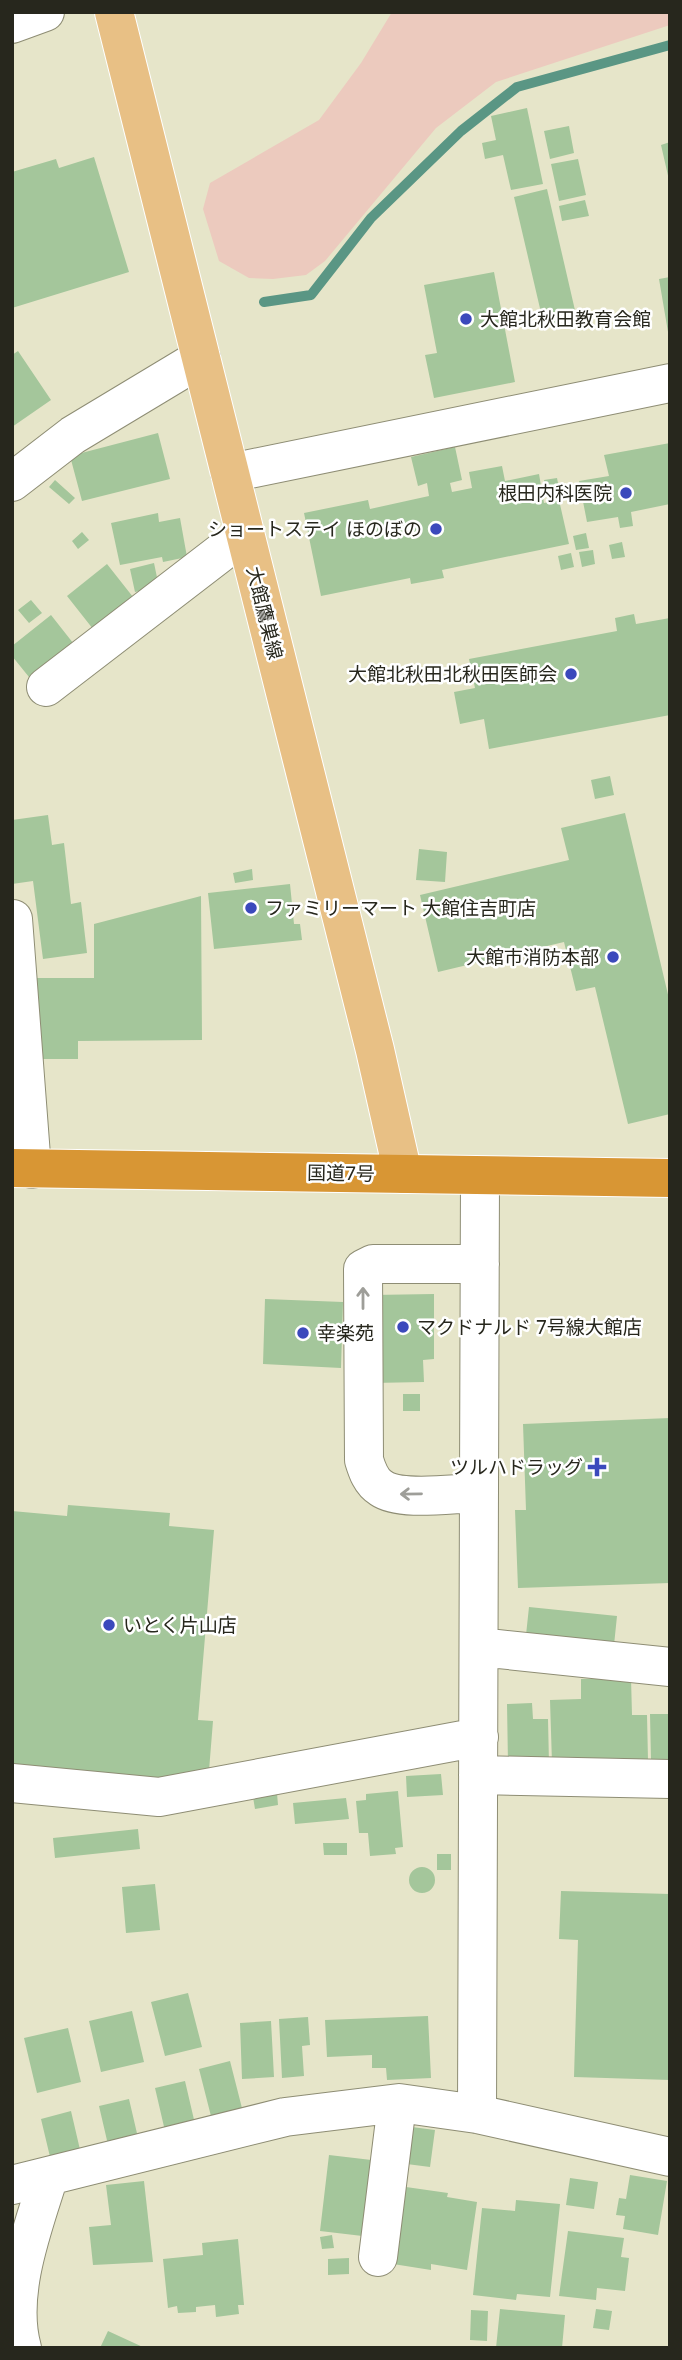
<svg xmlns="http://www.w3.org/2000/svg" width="682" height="2360" font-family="'Noto Sans','Noto Sans JP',sans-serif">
<rect width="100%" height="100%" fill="#e6e5c9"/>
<path fill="#eccabe" d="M392 12H670V25L496 82 436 128 325 261 306 275 273 279 249 278 219 261 203 209 210 183 319 120 361 63Z"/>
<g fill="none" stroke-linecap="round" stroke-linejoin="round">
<path stroke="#5a9684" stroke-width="10" d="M264 302 311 295 371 218 461 131 517 87 670 45"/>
</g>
<path fill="#a4c69b" d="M527 108 543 184 511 190 503 155 485 159 482 143 496 140 491 116Z
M569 126 574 153 550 159 544 131Z
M670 142V180H669L661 145Z
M94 157 129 272 12 308V172L56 159 59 168Z
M578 159 586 195 559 201 551 164Z
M547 189 577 319 554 324 552 314 542 317 514 197Z
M585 200 589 216 562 221 559 206Z
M494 272 515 382 434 398 425 355 437 353 424 285Z
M670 277V331L668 332 659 279Z
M18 351 51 400 12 427V355Z
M158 433 170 479 82 501 70 456Z
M670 443V504L631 512 633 526 620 528 618 517 587 522 579 481 609 476 604 455Z
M455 447 462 480 450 483 452 492 472 488 469 472 502 466 505 481 539 474 544 503 559 500 569 544 442 570 444 578 411 584 410 578 321 596 304 513 368 500 370 509 429 496 427 483 418 486 411 457Z
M557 478 560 493 547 495 544 480Z
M55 480 75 498 69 504 49 487Z
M158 513 159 522 180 518 187 557 163 562 162 557 120 565 111 523Z
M82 532 89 540 78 549 72 541Z
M586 533 589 548 576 550 573 536Z
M622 542 625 557 612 559 609 545Z
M593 550 595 564 582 567 579 552Z
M571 553 574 567 561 570 558 556Z
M154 563 159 587 135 592 130 569Z
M107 564 133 597 93 629 67 596Z
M31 600 42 613 29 623 18 610Z
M634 614 636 624 670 618V715L489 749 484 719 460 724 454 692 475 688 469 659 617 631 615 618Z
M51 615 77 648 33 682 12 656V646Z
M610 776 614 795 595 799 591 780Z
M625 813 670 1003V1114L628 1124 595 987 576 991 564 942 438 972 420 895 569 860 561 828Z
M48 815 52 845 64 843 71 904 81 902 87 953 43 959 33 881 12 884V820Z
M419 849 447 852 445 882 416 880Z
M252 869 253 880 235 883 233 873Z
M290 884 294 924H300L302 940 214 949 208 893Z
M201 896 202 1040 78 1041V1059H37L36 978H94V924Z
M434 1294V1359L423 1360 424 1382 372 1383V1295Z
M265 1299 343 1302 341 1368 263 1364Z
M403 1394H420V1411H403Z
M670 1418V1583L518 1588 515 1510H526L523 1424Z
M68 1505 170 1513 169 1526 214 1530 198 1720 213 1721 208 1783 12 1767V1511L67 1516Z
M529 1607 617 1616 614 1645 526 1635Z
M631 1678 632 1715H647L648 1760 552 1763 550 1700 581 1699V1679Z
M532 1703 533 1719H548L549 1764H508L507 1704Z
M650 1714H670V1760H651Z
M441 1774 443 1795 407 1797 406 1776Z
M398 1791 403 1847 395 1848 396 1854 370 1856 368 1833H359L356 1801 366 1800V1794Z
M277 1793 278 1805 255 1809 253 1797Z
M346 1798 349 1819 295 1824 293 1803Z
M138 1829 140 1849 55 1858 53 1838Z
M323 1843H347V1855H324Z
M437 1854H451V1870H437Z
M409 1880a13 13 0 1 1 26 0a13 13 0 1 1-26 0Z
M155 1884 160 1930 126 1933 122 1887Z
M561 1891 670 1894V2080L574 2077 578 1940 559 1939Z
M188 1993 202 2047 165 2056 151 2002Z
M132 2011 144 2062 101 2072 89 2021Z
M428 2016 431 2078 387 2080 386 2068H372V2055L327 2057 325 2020Z
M308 2017 310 2045 302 2046 304 2076 282 2078 279 2019Z
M271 2021 274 2077 242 2079 240 2023Z
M68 2028 81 2082 37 2093 24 2038Z
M230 2061 244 2116 213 2124 199 2069Z
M185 2081 195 2124 165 2131 155 2088Z
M129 2099 139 2142 109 2149 99 2106Z
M71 2111 81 2154 51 2161 41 2119Z
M404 2126 435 2130 430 2167 399 2163Z
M329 2155 380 2161 371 2237 320 2231Z
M630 2175 667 2181 658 2235 623 2229 625 2216 616 2215 619 2198 626 2199Z
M570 2178 598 2182 594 2209 566 2205Z
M144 2181 153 2262 93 2265 89 2227 111 2225 106 2185Z
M406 2187 448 2193 447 2197 477 2202 467 2270 431 2264V2270L393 2264Z
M516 2200 560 2204 550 2297 517 2294 516 2300 473 2295 482 2208 515 2211Z
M568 2231 624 2238 621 2257 629 2258 625 2291 597 2288 596 2300 559 2296Z
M332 2235 334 2248 322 2249 320 2237Z
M238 2239 244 2305H238L239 2314 216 2317 215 2305 196 2307V2312L178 2313 177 2306 168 2308 163 2259 203 2255 202 2243Z
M349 2258V2274L328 2275V2259Z
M500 2309 565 2315 562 2348H496Z
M596 2309 612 2311 609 2330 593 2328Z
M471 2310 488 2311 487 2341 470 2340Z
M108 2331 145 2348H100Z"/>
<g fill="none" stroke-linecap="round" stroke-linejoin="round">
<defs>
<path id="minor" d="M12 24 45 12
M230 473 670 383
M12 482 73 435 201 358
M46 687 245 534
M13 919 32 1169
M479 1493C454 1493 401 1502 381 1488 371 1482 367 1470 364 1460L363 1269 373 1264H480
M479 1647 670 1667
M478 1775 670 1779
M12 1783 159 1797 479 1737
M477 2114 480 1177
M12 2185 285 2117 399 2103 477 2114 670 2157
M378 2257 397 2104
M22 2348C7 2294 33 2227 49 2176"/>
<path id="major" d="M114 12 375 1050 403 1174"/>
<path id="highway" d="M12 1168 670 1178"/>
</defs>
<use href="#minor" stroke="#8e8d74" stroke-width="40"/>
<use href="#major" stroke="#fff" stroke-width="40"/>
<use href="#highway" stroke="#fff" stroke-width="40"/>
<use href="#minor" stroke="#fff" stroke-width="38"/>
<use href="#major" stroke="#e8c085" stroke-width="38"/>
<use href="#highway" stroke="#d89634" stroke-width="38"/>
</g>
<defs><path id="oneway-shaft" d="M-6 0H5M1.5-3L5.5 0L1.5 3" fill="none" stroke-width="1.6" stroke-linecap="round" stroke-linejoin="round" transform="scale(1.75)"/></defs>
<g stroke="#9e9e99">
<use href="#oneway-shaft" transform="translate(363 1298) rotate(-90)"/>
<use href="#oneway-shaft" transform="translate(411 1494) rotate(179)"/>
</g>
<g fill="#3b49bc" stroke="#fff" stroke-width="2.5">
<circle cx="466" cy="319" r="7"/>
<circle cx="626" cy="493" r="7"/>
<circle cx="436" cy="529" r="7"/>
<circle cx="571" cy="674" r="7"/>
<circle cx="251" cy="908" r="7"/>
<circle cx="613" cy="957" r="7"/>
<circle cx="403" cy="1327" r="7"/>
<circle cx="303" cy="1333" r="7"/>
<path d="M593.5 1456.5h7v7h7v7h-7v7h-7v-7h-7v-7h7z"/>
<circle cx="109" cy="1625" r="7"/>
</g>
<g text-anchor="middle" stroke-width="5" stroke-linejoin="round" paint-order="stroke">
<g font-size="19" fill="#27271d" stroke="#fff" text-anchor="start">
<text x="480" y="326">大館北秋田教育会館</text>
<text x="612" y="500" text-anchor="end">根田内科医院</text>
<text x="422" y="536" text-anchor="end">ショートステイ ほのぼの</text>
<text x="557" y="681" text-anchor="end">大館北秋田北秋田医師会</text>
<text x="265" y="915">ファミリーマート 大館住吉町店</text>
<text x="599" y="964" text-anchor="end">大館市消防本部</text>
<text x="417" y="1334">マクドナルド 7号線大館店</text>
<text x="317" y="1340">幸楽苑</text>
<text x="583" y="1474" text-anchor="end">ツルハドラッグ</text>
<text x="123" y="1632">いとく片山店</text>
</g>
<g font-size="19" fill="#27271d" stroke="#fff">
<text transform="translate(265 613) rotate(76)" y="7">大館鷹巣線</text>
<text transform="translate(341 1173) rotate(1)" y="7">国道7号</text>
</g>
</g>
<rect width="682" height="2360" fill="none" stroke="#27271d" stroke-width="28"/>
</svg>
